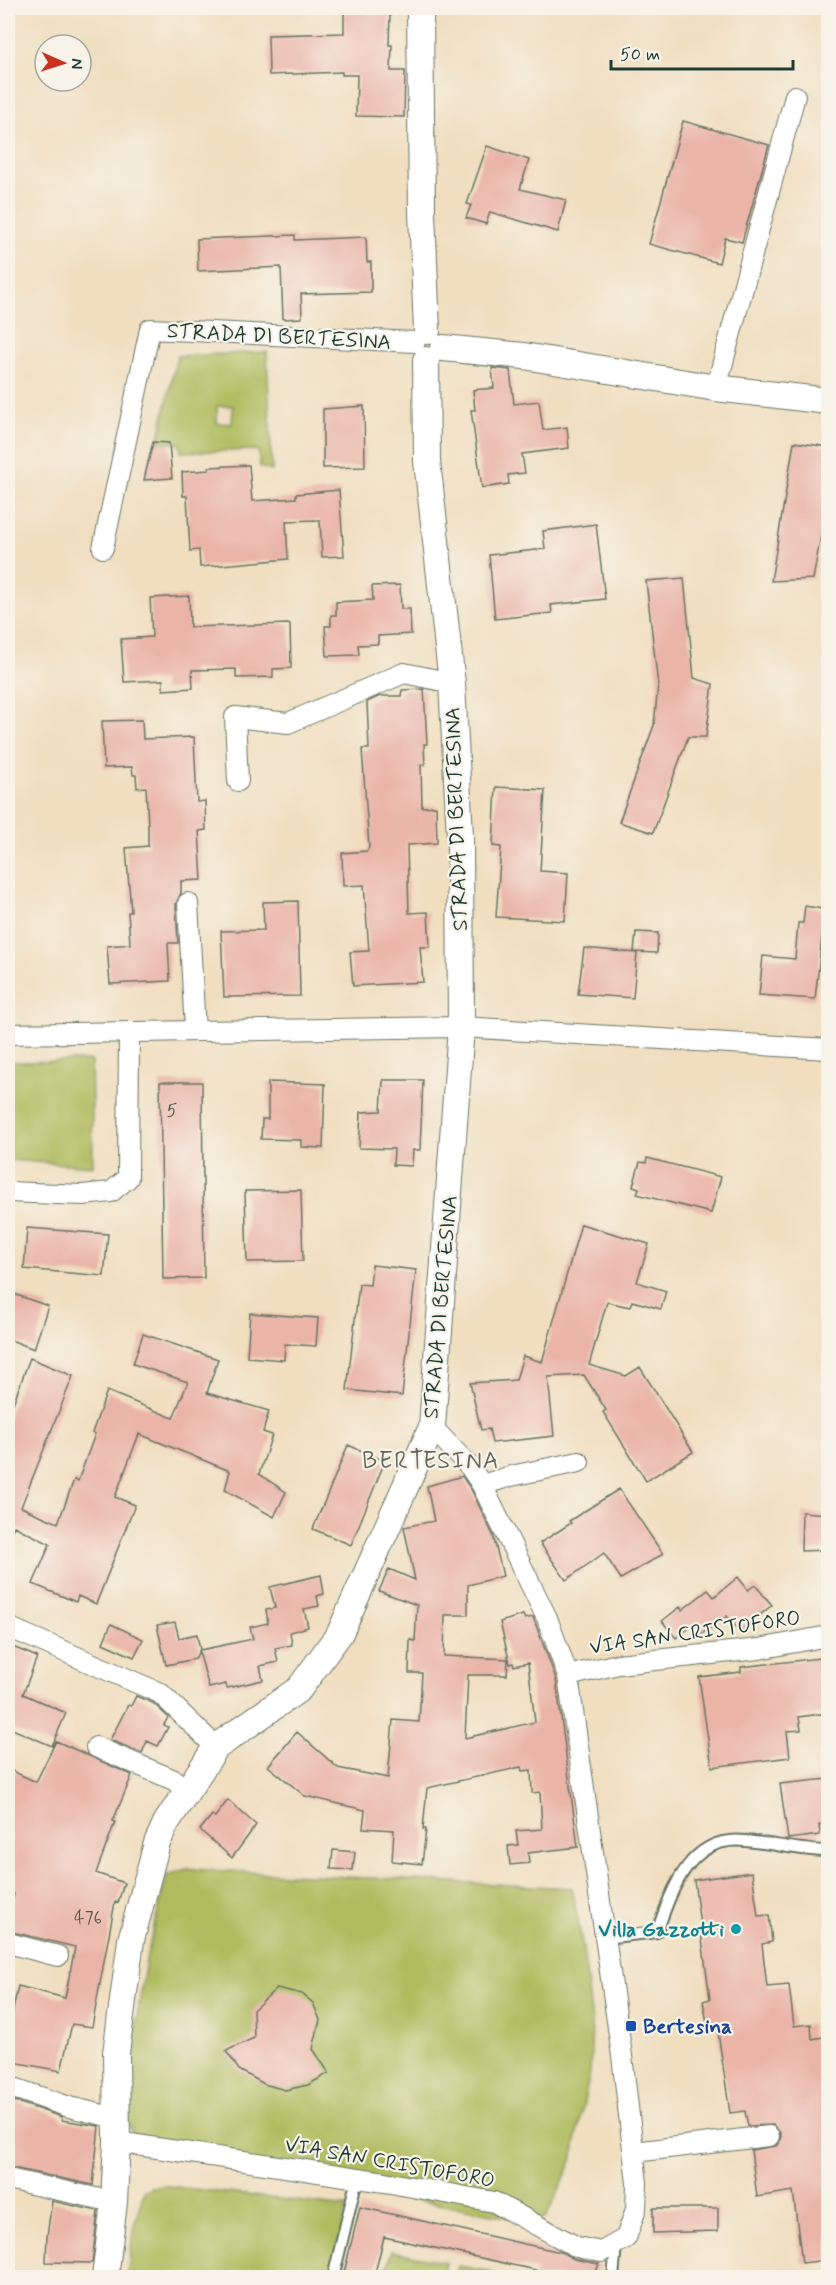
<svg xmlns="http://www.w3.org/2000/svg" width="836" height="2285" font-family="Mynerve,sans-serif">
<rect width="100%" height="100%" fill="#f7f3e8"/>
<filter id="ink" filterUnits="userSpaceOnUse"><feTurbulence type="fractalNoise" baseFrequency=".0167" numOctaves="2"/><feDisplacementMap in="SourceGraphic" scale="12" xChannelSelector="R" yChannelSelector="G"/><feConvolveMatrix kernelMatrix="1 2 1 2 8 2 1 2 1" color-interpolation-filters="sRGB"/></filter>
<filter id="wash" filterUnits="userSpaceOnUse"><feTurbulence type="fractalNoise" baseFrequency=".008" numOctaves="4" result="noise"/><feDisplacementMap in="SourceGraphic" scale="24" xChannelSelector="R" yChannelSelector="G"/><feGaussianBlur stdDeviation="1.35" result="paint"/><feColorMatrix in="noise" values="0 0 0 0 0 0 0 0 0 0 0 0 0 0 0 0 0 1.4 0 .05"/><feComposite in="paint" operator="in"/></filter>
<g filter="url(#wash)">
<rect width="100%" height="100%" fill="#f0debf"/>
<path fill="#afbb5d" stroke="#677c48" stroke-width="1.5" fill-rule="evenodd" d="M267 352 272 471 260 467 258 450 181 452 180 443 158 442 177 356ZM217 406H233L232 424 217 423Z
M91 1061 93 1166 8 1160V1062Z
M187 1869 572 1888 583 1948 592 2022 590 2072 572 2161 547 2216 535 2222 139 2148 127 2121 130 2063 146 1960 167 1875Z
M167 2186 347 2207 330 2277 127 2278 134 2225 144 2191 150 2187Z
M392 2251 445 2262 441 2277H385Z
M458 2266 488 2271 498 2277H455Z"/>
<g id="blocks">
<path fill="#eab4a7" d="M344 12 390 13 389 45H392L391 71H405L404 117 356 116 357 75H342V72L269 75 268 35 344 33Z
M683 121 769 145 742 242 725 238 719 263 649 244Z
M487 146 529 160 520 189 566 200 558 232 490 212 486 224 466 218 471 205 467 204Z
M295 235V240L366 237 367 262H371V292L301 294 302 318 283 319 281 267 198 271 197 239Z
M492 368 510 370 514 404 539 401 543 430 567 427 569 448 522 454 525 473 508 475 509 484 482 488 471 410H475L473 390 494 388Z
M364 406 365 467 323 468V409Z
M153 442 169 443 172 478 144 480Z
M794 442 828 447V496L813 579 771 581Z
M249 465 252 501 296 498V494L339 490 344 556 322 557 320 520 286 521 288 559 200 567 199 550 190 551 187 496H183L182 472 209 470V467Z
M596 524 605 599 551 605 552 613 495 619 489 555 545 549 543 531Z
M684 578 694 678 713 684 706 737H688L653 833 619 822 654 725 658 685 646 581Z
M400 585 401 609H410L411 634 378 636V644L358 645 359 655 327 656 325 626H331V615H336V602L373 600 372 586Z
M189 596 190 627 290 624 291 668 273 669V677L236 678V669L192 670 193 688 163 690V680L124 682 121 639 152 637 150 598Z
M424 689 427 744H424L425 765H421L422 807 436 806 437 843 407 845 409 913 428 912 430 947H420L423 982 353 986 350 952 369 951 364 885 343 886 342 853 367 851 369 847 362 749H369L367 702 380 696H401L402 690Z
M142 720 143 739 194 737 197 802 205 801 206 830 199 831 202 880 181 881V893L176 904 178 943H168L170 981 110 984 107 946 130 944 128 912H131L126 848 148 846V826L146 787 137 788 136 775H133L132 767 104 768 102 721Z
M496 787 545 790 540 871 568 873 565 921 496 917 501 847 493 846Z
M298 901 300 996 224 997 221 931 264 930 263 902Z
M805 906 828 910V929L823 928 815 999 759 995 763 956 795 959 798 923H803Z
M636 932 658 933 657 953 634 952Z
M584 948 637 953 633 998 578 994Z
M383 1080H423L420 1150H413L412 1166 393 1165 394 1149 359 1148 361 1112 381 1111Z
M160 1082H202L204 1278 163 1279Z
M268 1082 325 1084 323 1148 301 1147V1140L261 1139 262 1119H268Z
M647 1158 721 1177 711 1213 637 1194 639 1188 633 1186 640 1162 646 1163Z
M301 1190 303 1261 247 1262 245 1191Z
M581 1224 649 1244 637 1282 666 1291 661 1309 632 1301 630 1307 607 1302 589 1365 626 1376 640 1367 693 1452 646 1481 603 1412 606 1410 584 1375 548 1377 554 1436 492 1443 489 1429 481 1430 470 1383 516 1380 523 1356 542 1362Z
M27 1228 108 1234 104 1276 24 1269Z
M372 1265 416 1270 402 1396 347 1390 359 1284 370 1285Z
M8 1292 48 1306 34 1349 8 1339Z
M250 1313 318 1318 316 1346 285 1344 284 1360 247 1357Z
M143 1334 218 1359 207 1393 269 1411 263 1432 272 1435 259 1474 286 1492 274 1517 225 1490 230 1471 139 1434 115 1497 135 1505 96 1604 78 1596 76 1602 33 1584 50 1544 14 1526 8 1539V1417L30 1358 73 1376 21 1507 58 1523 74 1480 78 1481 95 1434 92 1433 107 1391 173 1418 188 1382 133 1364Z
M348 1445 385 1461 351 1545 313 1529Z
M462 1476 472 1491 493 1535 503 1576 468 1585V1615H445L444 1656 508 1659 507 1675H468L465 1738 535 1722 528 1663 514 1666 513 1663 510 1664 500 1622 523 1615 525 1619 533 1617 556 1679 578 1847 528 1853 529 1863 510 1865 508 1846 518 1845 516 1831 542 1829 540 1792 532 1793 531 1770 522 1771 521 1767 427 1788 423 1829H426L422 1864 392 1861 394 1830 363 1828 365 1810 305 1796 268 1766 297 1732 338 1768 388 1778 393 1720 419 1722 422 1673H409L410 1640 415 1641 417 1605 379 1591 389 1569 415 1580 404 1527 434 1521 427 1486Z
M619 1489 663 1554 621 1579 604 1553 566 1580 540 1543 571 1523 569 1521Z
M802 1512 827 1514 828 1550 801 1551Z
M321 1575 324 1594 317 1596 319 1606 304 1609 308 1627 290 1632 292 1645 275 1648 278 1662 260 1666 263 1680 227 1688 226 1684 209 1688 199 1651 195 1659 166 1665 157 1625 175 1622 179 1638 197 1634 200 1650 253 1639 250 1627 268 1623 266 1610 275 1608 270 1587Z
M738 1577 748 1590 755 1585 772 1605 740 1632 727 1616 701 1634 693 1625 676 1638 662 1621 680 1607 682 1610 708 1590 714 1597Z
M111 1624 143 1639 134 1657 103 1643Z
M8 1645 37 1657 23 1694 66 1713 52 1746 10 1728 8 1729Z
M828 1657V1713L799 1717 801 1730 787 1731 790 1757 712 1767 699 1677 741 1672V1667Z
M136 1696 153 1703 168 1717 164 1725 168 1727 158 1746 147 1741 142 1753 110 1740 128 1705 131 1706Z
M56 1741 132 1775 113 1821 115 1822 96 1873 124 1883 118 1903 115 1902 92 2027 72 2024 61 2071 8 2061V2023L10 2024 18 1986 65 1998 75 1947 8 1931V1917L14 1894 8 1892V1769L36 1782Z
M828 1779V1824L819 1825 820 1835 788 1839 780 1784Z
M228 1800 256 1825 232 1858 200 1830 212 1815 215 1817Z
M333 1850 355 1852 353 1870 331 1869Z
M752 1872 758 1916 769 1915 772 1942 762 1944 767 1987 789 1985 794 2026 811 2024 812 2039 828 2036V2260L802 2263 793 2191 757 2197 751 2150 776 2146 780 2141 781 2134 773 2125 748 2126 745 2111 730 2113 717 2026 708 2028 703 2001 710 1999 694 1880Z
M277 1988 302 1994 313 2003 320 2020 313 2049 329 2073 308 2085 285 2090 264 2084 239 2070 226 2051 254 2038 253 2010Z
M8 2099 62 2117 61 2120 99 2126 93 2185 8 2167Z
M52 2201 98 2211 92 2263 46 2262 47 2236Z
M360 2207 547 2249 561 2252 574 2259 599 2264 594 2277H534L536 2270 384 2237 374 2277H343Z
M653 2208H718V2231L653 2233Z"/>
</g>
</g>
<g filter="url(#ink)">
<use href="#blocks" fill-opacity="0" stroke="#687565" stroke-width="1.5"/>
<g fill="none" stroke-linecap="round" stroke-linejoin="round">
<defs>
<path id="service" d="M604 1938 657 1932C672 1889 690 1835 745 1841 773 1843 800 1851 828 1851
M333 2278 357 2178
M613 2278 616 2244"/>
<path id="minor" d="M716 388 795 96
M103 548 150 329 415 342
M238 781 235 717 288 723 404 673 452 683
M188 903 195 1031
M8 1034 461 1027 828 1049
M8 1192 83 1195 111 1192 128 1178 129 1032
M482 1485 511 1476 579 1462
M8 1627 160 1693 216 1747
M568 1676 618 1664 759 1649 828 1636
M96 1747 174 1780 186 1791
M8 1943 58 1956
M8 2086 69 2107 116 2118
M117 2142 385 2182 494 2202 577 2247 601 2252 626 2238 636 2209 637 2183 622 2056 568 1676 547 1618 482 1485 470 1467 432 1427
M634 2152 769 2136
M8 2179 114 2202"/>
<path id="tertiary" d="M420 8 422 213 427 331
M443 348 524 356 716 388 828 401
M105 2278 114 2202 117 2142 116 2053 131 1940 157 1843 166 1823 216 1747 299 1689 340 1633 432 1427 461 1027 460 836 452 683 427 461 426 360"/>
</defs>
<use href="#service" stroke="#687565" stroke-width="14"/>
<use href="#minor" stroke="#687565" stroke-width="22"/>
<use href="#tertiary" stroke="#687565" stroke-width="28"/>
<use href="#service" stroke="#fff" stroke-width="10"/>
<use href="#minor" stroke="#fff" stroke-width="20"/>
<use href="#tertiary" stroke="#fff" stroke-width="26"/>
</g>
</g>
<circle fill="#0f9aa8" stroke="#f7f3e8" stroke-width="2" cx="736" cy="1929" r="6"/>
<rect fill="#1a4fb4" stroke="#f7f3e8" stroke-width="2" x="625" y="2020" width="12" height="12" rx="3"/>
<g text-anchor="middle" stroke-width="4.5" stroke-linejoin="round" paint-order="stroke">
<g font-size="18" fill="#525b51">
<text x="172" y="1116">5</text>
<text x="88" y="1923">476</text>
</g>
<g font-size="21" fill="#1f3d34" stroke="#f7f3e8">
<text transform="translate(279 336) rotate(3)" y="7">STRADA DI BERTESINA</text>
<text transform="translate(456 819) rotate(-92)" y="7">STRADA DI BERTESINA</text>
<text transform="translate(440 1307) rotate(-85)" y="7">STRADA DI BERTESINA</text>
<text transform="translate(695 1632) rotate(-8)" y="7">VIA SAN CRISTOFORO</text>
<text transform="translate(390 2162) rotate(10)" y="7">VIA SAN CRISTOFORO</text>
</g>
<g font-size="21" font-weight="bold" fill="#0d838f" stroke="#f7f3e8" text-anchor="end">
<text x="724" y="1936">Villa Gazzotti</text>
</g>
<g font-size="21" font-weight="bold" fill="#164399" stroke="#f7f3e8" text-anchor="start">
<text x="643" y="2033">Bertesina</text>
</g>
<g font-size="24" letter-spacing="1.5" fill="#66675c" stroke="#f7f3e8">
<text x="431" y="1468">BERTESINA</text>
</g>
</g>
<rect width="836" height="2285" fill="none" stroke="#f7f3e8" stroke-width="30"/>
<g transform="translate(63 63) rotate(93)"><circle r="28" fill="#f7f3e8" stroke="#a1aaa0" stroke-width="1.5"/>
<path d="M0-4.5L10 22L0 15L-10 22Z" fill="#c8321e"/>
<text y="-9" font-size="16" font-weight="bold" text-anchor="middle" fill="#1f3d34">N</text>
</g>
<path d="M611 60v9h182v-9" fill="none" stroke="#1f3d34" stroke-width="3"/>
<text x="620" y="60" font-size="18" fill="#1f3d34" stroke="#f7f3e8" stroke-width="4.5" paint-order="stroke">50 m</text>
</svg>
